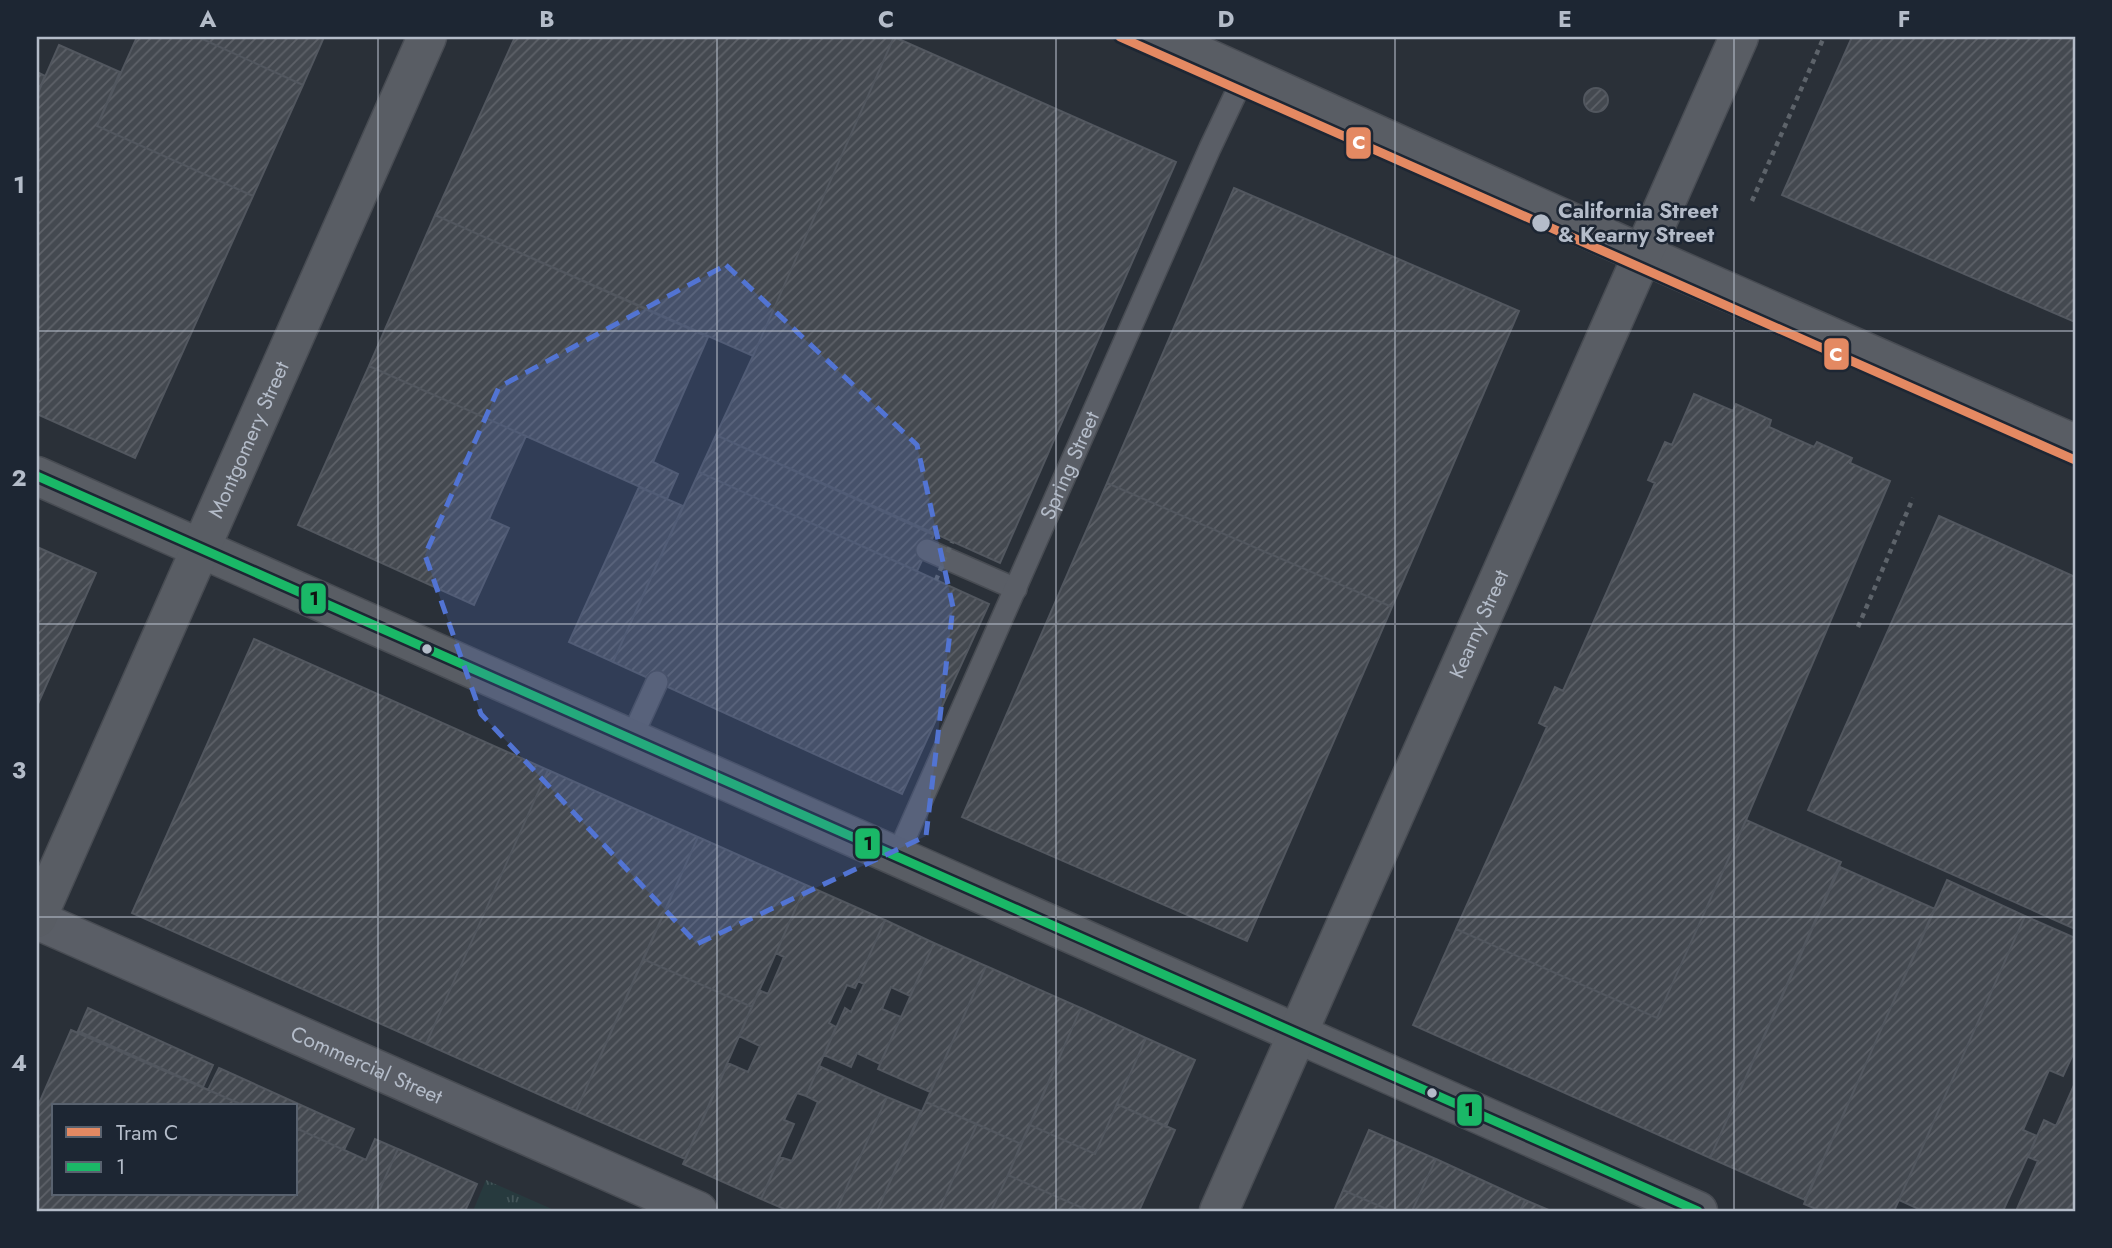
<svg xmlns="http://www.w3.org/2000/svg" width="2112" height="1248" viewBox="0 0 2112 1248" font-family="Jost,sans-serif">
<style>
.park{fill:url(#park-tufts)}
.building{fill:url(#building-hatch);stroke:#52575f;stroke-width:2}
.lines{fill:none;stroke-linecap:round;stroke-linejoin:round}
.lane-casing{stroke:#484c53;stroke-width:24}
.street-casing{stroke:#484c53;stroke-width:41}
.secondary-casing{stroke:#484c53;stroke-width:41}
.path{stroke:#5d636a;stroke-width:4.5;stroke-dasharray:5 5;stroke-linecap:butt}
.lane{stroke:#5a5e66;stroke-width:21}
.street{stroke:#5a5e66;stroke-width:38}
.secondary{stroke:#595d64;stroke-width:38}
.path-bridge{stroke:#5d636a;stroke-width:4.5;stroke-dasharray:5 5;stroke-linecap:butt}
.bus-1-casing{stroke:#1d2633;stroke-width:14}
.bus-1{stroke:#1ab867;stroke-width:9}
.tram-1-casing{stroke:#1d2633;stroke-width:14}
.tram-1{stroke:#e48962;stroke-width:9}
.marked{fill:#5274d3;fill-opacity:0.2;stroke:#5274d3;stroke-width:5;stroke-dasharray:14 9;stroke-linejoin:round}
.grid{fill:none;stroke:#b4bcc9;stroke-width:2;stroke-opacity:0.55}
.stop-dot{fill:#b4bcc9;stroke:#1d2633;stroke-width:2.5}
.labels{text-anchor:middle;dominant-baseline:central;stroke-width:5;stroke-linejoin:round;paint-order:stroke}
.stop-label{font-size:21px;font-weight:bold;fill:#b4bcc9;stroke:#1d2633;text-anchor:start}
.street-label{font-size:21px;fill:#b4bcc9;stroke:#1d2633}
.line-badge{stroke:#1d2633;stroke-width:2.5}
.badge-label{font-size:19px;text-anchor:middle;font-weight:bold;fill:#fff}
.pale-badge-label{font-size:19px;text-anchor:middle;font-weight:bold;fill:#111}
.neatline{fill:none;stroke:#b4bcc9;stroke-width:2.5}
.grid-label{font-size:23px;text-anchor:middle;font-weight:bold;fill:#b4bcc9}
</style>
<defs>
<pattern id="park-tufts" width="24" height="20" patternUnits="userSpaceOnUse" patternTransform="scale(1.75)"><rect width="24" height="20" fill="#273a3e"/><path d="M3 7l-1-3M5 7V3M7 7l1-3M15 17l-1-3M17 17v-4M19 17l1-3" fill="none" stroke="#445559"/></pattern>
<pattern id="building-hatch" width="6" height="6" patternUnits="userSpaceOnUse" patternTransform="scale(1.75)"><rect width="6" height="6" fill="#444950"/><path d="M-1 1l2-2M0 6l6-6M5 7l2-2" fill="none" stroke="#5d6168"/></pattern>
</defs>
<rect width="100%" height="100%" fill="#2a3038"/>
<path class="park" d="M486 1180 554 1210 553 1211H473Z"/>
<path class="building" d="M137 37H198L303 85 253 196 97 126Z
M198 37H324L303 85Z
M515 37H894L753 356 435 215Z
M894 37 1176 162 1000 563 716 435 753 356Z
M1852 37H2075V322L1782 195Z
M59 45 120 72 97 126 253 196 135 458 37 414V95Z
M37 72 45 76 37 95Z
M1584 100a12 12 0 1 1 24 0a12 12 0 1 1-24 0Z
M1234 188 1519 311 1392 607 1107 483Z
M435 215 708 337 653 462 678 474 667 499 369 366Z
M369 366 526 436 489 519 509 528 474 605 298 525Z
M1694 394 1733 411 1736 404 1771 420 1769 427 1814 447 1817 442 1852 458 1850 463 1890 481 1746 820 1657 1018 1456 929 1547 727 1539 723 1555 687 1563 691 1655 483 1648 480 1665 442 1672 445Z
M716 435 934 535 917 571 699 472Z
M699 472 989 604 902 794 613 662Z
M1107 483 1392 607 1247 941 962 817Z
M639 487 683 506 613 662 569 642Z
M1939 516 2075 577V929L1808 810Z
M37 547 96 573 37 706Z
M254 639 548 770 426 1044 132 913Z
M548 770 698 837 576 1111 426 1044Z
M1746 820 1841 862 1710 1158 1413 1025 1456 929 1657 1018Z
M698 837 806 885 752 1007 643 959Z
M1840 867 1935 909 1805 1200 1710 1158Z
M1947 880 2025 916 1894 1211H1821L1804 1204Z
M806 885 885 920 855 988 847 985 829 1023 836 1027 806 1096 797 1093 784 1120 794 1124 761 1199 683 1164 728 1063 748 1072 760 1046 739 1036 759 990 768 994 784 957 776 953Z
M2025 916 2075 938V1050L2063 1076 2049 1070 2023 1130 2037 1136 2003 1211H1923L1899 1200Z
M885 920 934 943 910 996 891 987 882 1009 901 1017 880 1064 857 1053 851 1067 824 1055 845 1008 851 1012 864 984 858 981Z
M934 943 986 966 930 1092 878 1069Z
M643 959 752 1007 685 1159 576 1111Z
M986 966 1081 1008 1021 1144 926 1102Z
M88 1008 213 1065 203 1087 78 1031Z
M1081 1008 1146 1038 1095 1154 1030 1125Z
M71 1030 245 1106H54V1194H296V1128L366 1160 375 1139 398 1149 370 1211H37V1108Z
M1146 1038 1195 1060 1166 1127 1117 1104Z
M819 1066 887 1097 836 1211H789L761 1199 780 1157 792 1161 818 1102 806 1096Z
M219 1068 354 1129 344 1150 296 1128V1106H245L208 1090Z
M2075 1083V1211H2016L2038 1161 2028 1157 2044 1120 2056 1126Z
M887 1097 921 1111 877 1211H836Z
M926 1102 977 1124 939 1211H877Z
M1117 1104 1175 1130 1139 1211H1089L1008 1175 1030 1125 1095 1154Z
M977 1124 1021 1144 1008 1175 991 1211H939Z
M1369 1130 1436 1159 1412 1211H1391L1343 1190Z
M398 1149 477 1184 465 1211H370Z
M1436 1159 1525 1200 1520 1211H1412Z
M1008 1175 1089 1211H991Z
M1343 1190 1391 1211H1334Z
M1525 1200 1551 1211H1520Z"/>
<g class="lines">
<g class="lane-casing">
<g id="lane">
<path d="M927 550 1016 589"/>
<path d="M631 739 657 682"/>
<path id="s1" d="M897 856 1210 148 1245 74"/>
</g>
</g>
<g class="street-casing">
<g id="street">
<path id="s2" d="M37 920 698 1211"/>
</g>
</g>
<g class="secondary-casing">
<g id="secondary">
<path d="M1160 37 1642 254 2075 444"/>
<path d="M37 476 1698 1211"/>
<path id="s3" d="M37 918 427 37"/>
<path id="s4" d="M1219 1211 1739 37"/>
</g>
</g>
<path class="path" d="M1752 201 1824 37
M1858 627 1913 498"/>
<use href="#lane" class="lane"/>
<use href="#street" class="street"/>
<use href="#secondary" class="secondary"/>
<path class="path-bridge" d="M936 580 952 542"/>
<g class="bus-1-casing">
<path id="bus-1" d="M37 476 1698 1211"/>
</g>
<use href="#bus-1" class="bus-1"/>
<g class="tram-1-casing">
<path id="tram-1" d="M1120 37 2075 460"/>
</g>
<use href="#tram-1" class="tram-1"/>
</g>
<path class="marked" d="M726 265 917 445 953 607 926 836 697 944 481 714 425 555 499 387Z"/>
<path class="grid" d="M378 37V1211M717 37V1211M1056 37V1211M1395 37V1211M1734 37V1211M37 331H2075M37 624H2075M37 917H2075"/>
<g class="stop-dot">
<circle cx="1541" cy="223" r="10"/>
<circle cx="427" cy="649" r="6"/>
<circle cx="1432" cy="1093" r="6"/>
</g>
<g class="labels">
<g class="stop-label">
<text x="1558" y="211">California Street<tspan x="1558" dy="24">&amp; Kearny Street</tspan></text>
</g>
<g class="street-label">
<text stroke="none"><textPath href="#s3" startOffset="523">Montgomery Street</textPath></text>
<text stroke="none"><textPath href="#s1" startOffset="427">Spring Street</textPath></text>
<text stroke="none"><textPath href="#s4" startOffset="642">Kearny Street</textPath></text>
<text stroke="none"><textPath href="#s2" startOffset="360">Commercial Street</textPath></text>
</g>
</g>
<g class="line-badge">
<rect x="1345" y="126" width="27" height="34" rx="7" fill="#e48962"/>
<rect x="1823" y="337" width="27" height="34" rx="7" fill="#e48962"/>
<rect x="300" y="582" width="27" height="33" rx="7" fill="#1ab867"/>
<rect x="854" y="827" width="27" height="33" rx="7" fill="#1ab867"/>
<rect x="1456" y="1093" width="27" height="34" rx="7" fill="#1ab867"/>
</g>
<g class="badge-label">
<text x="1359" y="149">C</text>
<text x="1836" y="361">C</text>
</g>
<g class="pale-badge-label">
<text x="314" y="605">1</text>
<text x="868" y="850">1</text>
<text x="1469" y="1116">1</text>
</g>
<rect width="2112" height="1248" fill="none" stroke="#1d2633" stroke-width="77"/>
<rect x="52" y="1104" width="245" height="91" fill="#1d2633" stroke="#59626f" stroke-width="2"/>
<rect x="66" y="1127" width="35" height="10" fill="#e48962" stroke="#59626f" stroke-width="2"/>
<text x="116" y="1140" font-size="21" fill="#b4bcc9">Tram C</text>
<rect x="66" y="1162" width="35" height="10" fill="#1ab867" stroke="#59626f" stroke-width="2"/>
<text x="116" y="1174" font-size="21" fill="#b4bcc9">1</text>
<rect x="38" y="38" width="2036" height="1172" class="neatline"/>
<g class="grid-label">
<text x="208" y="27">A</text>
<text x="547" y="27">B</text>
<text x="886" y="27">C</text>
<text x="1226" y="27">D</text>
<text x="1565" y="27">E</text>
<text x="1904" y="27">F</text>
<text x="19" y="193">1</text>
<text x="19" y="486">2</text>
<text x="19" y="778">3</text>
<text x="19" y="1071">4</text>
</g>
</svg>
